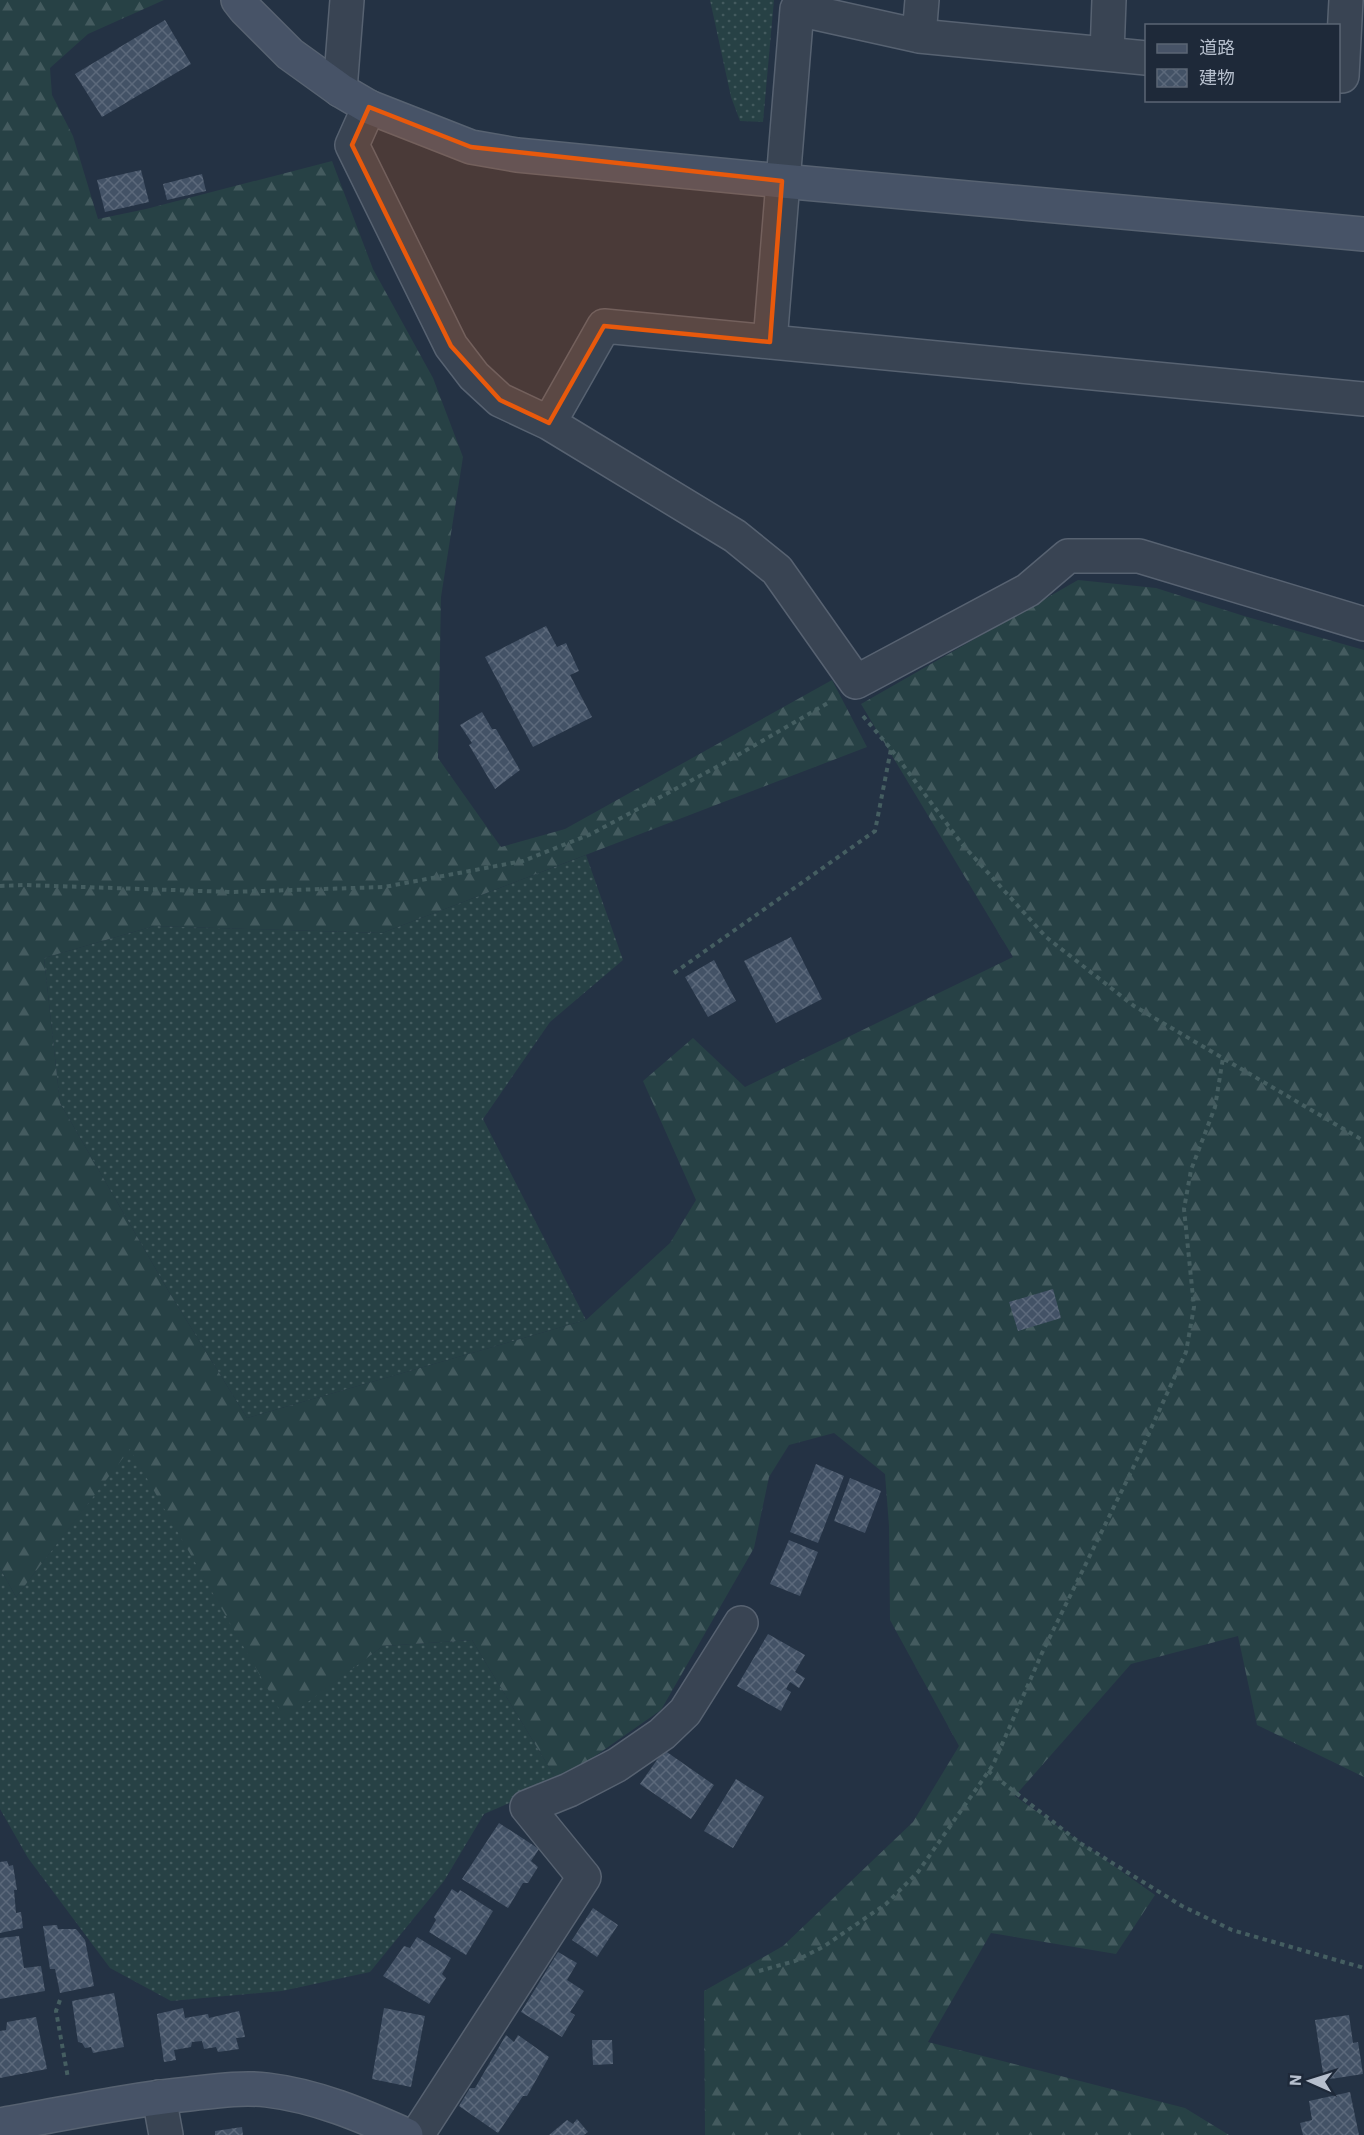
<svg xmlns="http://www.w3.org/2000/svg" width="1364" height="2135" viewBox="0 0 1364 2135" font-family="'IBM Plex Sans','Noto Sans JP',sans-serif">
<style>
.grass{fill:url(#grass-dots)}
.forest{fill:url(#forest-firs)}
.building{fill:url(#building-cross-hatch)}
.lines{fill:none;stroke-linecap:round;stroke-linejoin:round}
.street-casing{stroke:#576271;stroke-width:36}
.secondary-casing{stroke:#576271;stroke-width:36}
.path{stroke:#455e61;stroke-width:4;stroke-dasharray:4.5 4.5;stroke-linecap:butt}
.street{stroke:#394453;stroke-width:33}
.secondary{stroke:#475367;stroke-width:33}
.marked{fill:#e8590c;fill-opacity:0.2;stroke:#e8590c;stroke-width:4.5;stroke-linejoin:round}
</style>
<defs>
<pattern id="grass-dots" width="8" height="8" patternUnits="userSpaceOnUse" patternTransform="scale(1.5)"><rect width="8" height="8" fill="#274145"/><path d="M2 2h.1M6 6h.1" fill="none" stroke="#445b5f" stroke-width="1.8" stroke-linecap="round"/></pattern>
<pattern id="forest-firs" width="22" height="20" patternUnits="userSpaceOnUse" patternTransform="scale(1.5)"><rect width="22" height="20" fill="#274145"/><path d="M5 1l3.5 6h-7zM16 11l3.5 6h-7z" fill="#445b5f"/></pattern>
<pattern id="building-cross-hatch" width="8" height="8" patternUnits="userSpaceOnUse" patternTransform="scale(1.5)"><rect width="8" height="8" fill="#435266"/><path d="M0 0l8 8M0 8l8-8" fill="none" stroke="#5c697b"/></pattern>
</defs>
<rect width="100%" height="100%" fill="#243244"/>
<path class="grass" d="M710 0H774L763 122 740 121 731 97Z
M586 855 623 960 550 1022 483 1119 586 1320 247 1418 169 1292 60 1103 44 958 154 926 382 933Z
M130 1448 285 1718 383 1646 472 1640 558 1782 484 1814 444 1881 370 1972 282 1991 171 2001 110 1968 28 1858 0 1809V1568L16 1597Z"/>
<path class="forest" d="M0 0H164L88 34 50 68 52 95 73 136 98 219 146 209 332 161 373 269 433 378 463 457 441 597 438 758 501 847 565 829 832 680 867 747 382 933 154 926 44 958 60 1103 169 1292 247 1418 586 1320 670 1243 696 1200 643 1081 693 1038 745 1087 1013 957 861 704 1078 580 1156 588 1244 616 1364 650V1777L1257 1725 1238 1636 1131 1664 1015 1796 1155 1895 1116 1954 991 1933 928 2042 1185 2108 1229 2135H705L704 1991 783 1946 913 1822 959 1746 890 1620 889 1526 885 1474 834 1433 789 1445 769 1477 754 1548 661 1710 558 1782 472 1640 383 1646 285 1719 130 1449 16 1597 0 1568Z"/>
<path class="building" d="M165 20 191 64 102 117 75 74Z
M141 170 149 202 105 212 97 180Z
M202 174 206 191 167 200 163 184Z
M546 626 557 647 566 643 579 671 570 675 592 717 533 747 485 657Z
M482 712 492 729H496L520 770 495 789 469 745 472 743 460 725Z
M791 937 822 999 776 1023 744 961Z
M714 960 736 1001 708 1017 685 977Z
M1053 1289 1061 1318 1018 1331 1009 1302Z
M816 1464 844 1476 818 1543 790 1532Z
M850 1478 881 1491 865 1533 834 1521Z
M789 1540 818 1552 800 1596 770 1584Z
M768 1634 805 1655 795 1672 805 1678 799 1688 790 1682 786 1689 791 1692 781 1711 737 1686Z
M664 1750 714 1785 691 1819 640 1784Z
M736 1779 764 1797 733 1848 704 1831Z
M499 1823 539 1849 531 1861 538 1867 528 1883H523L508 1908 462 1879Z
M7 1861 9 1866 13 1865 17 1890H14L16 1913 21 1912 23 1928 0 1933V1862Z
M452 1889 458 1893 460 1890 493 1911 466 1955 429 1932 436 1920 434 1917Z
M593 1908 618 1925 597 1957 572 1940Z
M57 1925 58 1929H76L85 1940 94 1986 60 1993 55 1969H50L43 1926Z
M19 1936 24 1968 41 1966 45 1991 0 1999V1938Z
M417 1937 451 1958 442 1974 446 1978 429 2004 383 1976 404 1946 410 1948Z
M558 1952 577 1963 567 1980 584 1991 570 2012 575 2015 562 2037 521 2012Z
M114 1993 124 2047 93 2053 91 2047 85 2048 82 2043 78 2042 72 2001Z
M183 2008 185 2018 208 2014 209 2018 239 2011 245 2037 236 2038 239 2049 218 2052 216 2047 204 2049 202 2041 192 2042 191 2047 174 2050 176 2060 164 2062 157 2014Z
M384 2008 425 2016 411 2087 372 2079Z
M1349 2015 1353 2043 1358 2042 1363 2074 1324 2080 1315 2020Z
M36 2017 47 2069 0 2078V2031L6 2030 7 2022Z
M506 2035 514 2042 518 2035 549 2057 527 2096H523L498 2133 459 2106 470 2088H475Z
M592 2040H612L613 2064 593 2065Z
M1350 2092 1359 2135H1303L1300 2123 1312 2120 1309 2101Z
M577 2119 588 2132 584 2135H549L567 2120 573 2124Z
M242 2127 243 2135H215V2131Z"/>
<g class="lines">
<g class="street-casing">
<path id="street" d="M919 36 922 0
M1107 54 1109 0
M1342 76 1346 0
M340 90 347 0
M369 107 352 145 451 346 474 376 500 400 549 423 735 536 777 570 856 682 1028 590 1068 556H1139L1364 624
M770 342 797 9 919 36 1146 58
M549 423 604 326 1364 399
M159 2097 166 2135
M417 2135 584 1877 527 1807 569 1790 617 1765 662 1734 685 1712 741 1623"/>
</g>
<g class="secondary-casing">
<path id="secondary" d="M238 0 245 9 290 54 340 90 369 107 471 147 517 155 782 181 1364 234
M0 2125C63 2114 126 2100 189 2094 215 2091 242 2087 267 2090 317 2096 361 2115 406 2135"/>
</g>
<path class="path" d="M863 716 891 749 962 844 1046 937 1134 1006 1364 1141
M0 886 24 885 231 892 384 887 523 861 591 834 724 763 828 703
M674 973 875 831 891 749
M988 1771 1080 1843 1182 1906 1232 1930 1364 1968
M759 1971 795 1961 823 1947 886 1904 918 1872 993 1765 1042 1653 1132 1470 1186 1352 1194 1307 1184 1209 1191 1170 1215 1107 1223 1058
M60 2000 56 2011 68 2078"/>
<use href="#street" class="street"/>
<use href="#secondary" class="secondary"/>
</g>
<path class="marked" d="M369 107 471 147 782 181 770 342 604 326 549 423 500 400 451 346 352 145Z"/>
<rect x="1145" y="24" width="195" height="78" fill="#1e2939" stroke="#5b6574" stroke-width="1.5"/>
<rect x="1157" y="44" width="30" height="9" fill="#475367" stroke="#5b6574" stroke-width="1.5"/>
<text x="1199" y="54" font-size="18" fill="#b6bfcd">道路</text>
<rect x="1157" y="69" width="30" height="18" fill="url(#building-cross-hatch)" stroke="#5b6574" stroke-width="1.5"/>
<text x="1199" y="84" font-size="18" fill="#b6bfcd">建物</text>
<g transform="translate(1310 2081) rotate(273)" stroke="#1e2939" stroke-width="4.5" paint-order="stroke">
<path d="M0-4.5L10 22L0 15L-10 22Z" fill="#b6bfcd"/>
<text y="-9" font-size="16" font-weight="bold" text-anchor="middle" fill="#b6bfcd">N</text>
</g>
</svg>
